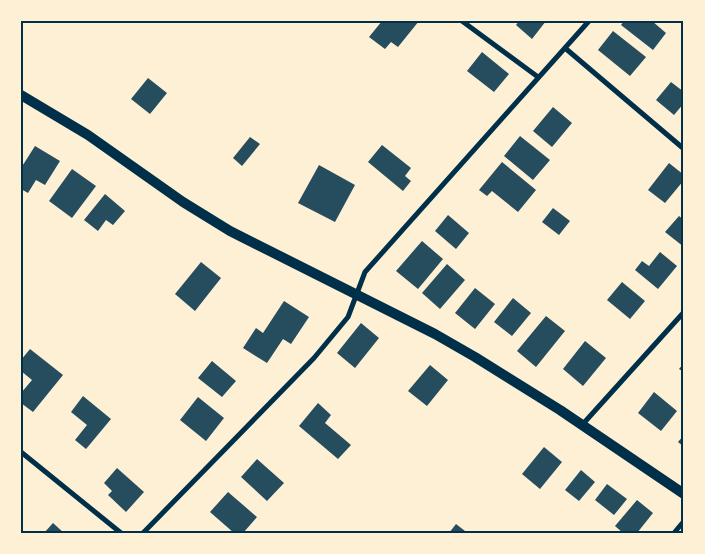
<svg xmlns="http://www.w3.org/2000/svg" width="705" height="554" viewBox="0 0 705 554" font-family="Overpass,sans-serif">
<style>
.building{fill:#264d5e}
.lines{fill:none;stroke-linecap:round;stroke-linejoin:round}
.minor{stroke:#003049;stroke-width:5}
.secondary{stroke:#003049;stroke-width:10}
.neatline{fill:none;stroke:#003049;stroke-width:2}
</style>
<rect width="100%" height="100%" fill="#fdf0d5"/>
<path class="building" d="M382 21H419L398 47 391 42 385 49 369 37Z
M519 21H546L532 39 516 25Z
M624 21H652L666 33 653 50 621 25Z
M613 31 646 57 630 76 598 50Z
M482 52 509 74 494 92 467 71Z
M148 78 167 93 150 114 131 99Z
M671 82 684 92V103L674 115 656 100Z
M553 107 572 123 552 147 533 131Z
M520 136 550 160 533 180 504 156Z
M250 137 260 144 242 166 233 158Z
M382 145 411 168 405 176 411 181 403 191 368 162Z
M35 146 60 161 45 185 36 180 28 193 21 189V168Z
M502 162 536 190 518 212 492 191 487 196 479 190Z
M669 163 684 175V180L665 203 648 190Z
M319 165 355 185 335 222 298 203Z
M72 169 96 186 72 218 49 201Z
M105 194 125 211 113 225 106 220 98 231 84 220Z
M553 208 570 221 559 235 542 222Z
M448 215 469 233 456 249 435 231Z
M679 216 684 220V247L665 232Z
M422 241 443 259 418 289 396 271Z
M660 252 677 266 658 289 635 270 642 261 649 266Z
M201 262 221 278 195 311 175 294Z
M447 264 465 280 440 309 422 293Z
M622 282 645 301 630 319 607 300Z
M475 288 495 304 475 329 455 313Z
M513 298 531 313 512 336 494 322Z
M284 301 309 317 291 344 283 339 267 363 243 348 256 328 263 333Z
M546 316 565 331 536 367 517 351Z
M361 323 379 338 355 368 337 353Z
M585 341 606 358 583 386 563 369Z
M30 349 63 375 33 412 21 403V393L32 380 21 371V360Z
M212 361 236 381 222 397 198 378Z
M684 363V372L679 369Z
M430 365 448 380 427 406 408 391Z
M654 392 677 411 661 431 638 413Z
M83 396 111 419 86 449 75 440 87 425 71 412Z
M198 397 224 418 206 441 180 420Z
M318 403 331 415 325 423 351 445 338 459 299 426Z
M684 435V447L678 442Z
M544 447 562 462 540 489 522 474Z
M257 459 284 483 267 501 241 477Z
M117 468 144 492 126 512 108 495 112 491 104 483Z
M581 470 595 482 579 501 565 490Z
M607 484 627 499 614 515 595 500Z
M228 492 257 517 243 533H234L210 512Z
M637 500 653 513 637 533H623L615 526Z
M53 523 64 533H44Z
M456 524 465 531 464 533H449Z"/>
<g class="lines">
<path class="minor" d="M462 21 538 77
M565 48 684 149
M582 425 684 312
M21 452 121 533
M143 533 314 358 348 317 365 272 589 21
M674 533 684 521"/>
<path class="secondary" d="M21 95 88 135 183 202 230 231 435 334 475 357 560 410 684 494"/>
</g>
<rect width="705" height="554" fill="none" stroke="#fdf0d5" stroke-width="45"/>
<rect x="22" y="22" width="660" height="510" class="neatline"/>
</svg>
